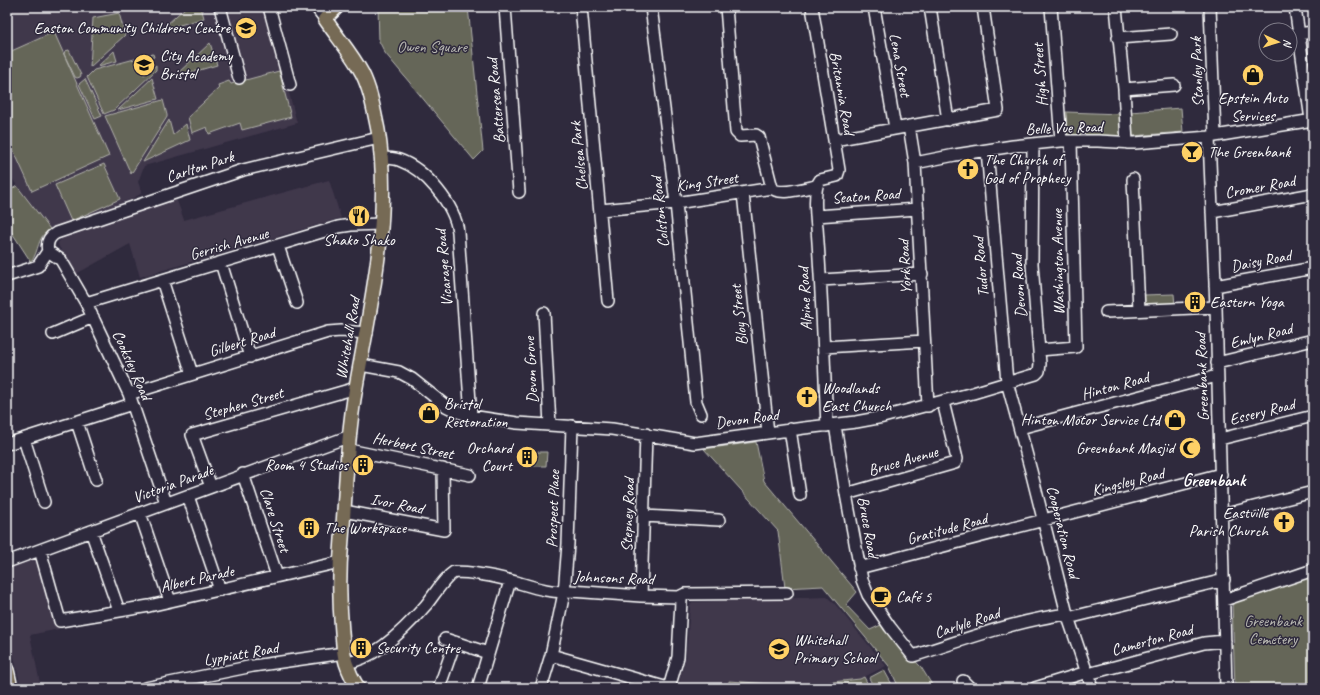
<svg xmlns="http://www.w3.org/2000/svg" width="1320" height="695" viewBox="0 0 1320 695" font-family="Caveat,sans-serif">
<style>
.built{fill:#40374c}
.green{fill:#656658;stroke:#b2b2ac}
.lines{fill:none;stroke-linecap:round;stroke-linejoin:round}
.minor-casing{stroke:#fff;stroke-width:14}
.major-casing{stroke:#fff;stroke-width:16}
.minor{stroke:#2f2a3d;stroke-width:11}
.major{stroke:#766a55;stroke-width:13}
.labels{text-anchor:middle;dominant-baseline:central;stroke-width:3;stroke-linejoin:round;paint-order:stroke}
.poi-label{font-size:16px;fill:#fff;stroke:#2f2a3d;text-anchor:start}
.park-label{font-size:16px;fill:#babab4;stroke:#2f2a3d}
.street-label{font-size:16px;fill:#fff;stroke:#2f2a3d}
.neighbourhood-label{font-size:17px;font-weight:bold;fill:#fff;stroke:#2f2a3d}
</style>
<rect width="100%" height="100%" fill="#2f2a3d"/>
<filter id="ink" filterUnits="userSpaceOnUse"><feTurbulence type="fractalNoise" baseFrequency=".025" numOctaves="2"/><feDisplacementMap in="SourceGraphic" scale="8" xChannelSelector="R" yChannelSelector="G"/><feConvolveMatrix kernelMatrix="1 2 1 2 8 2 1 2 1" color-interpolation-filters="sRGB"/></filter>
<g filter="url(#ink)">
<path class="built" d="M7 7H266L297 123 144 166 138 182 142 193 132 199 50 229 17 186 7 170Z
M329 180 341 218 140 277 130 244 76 274 59 247 58 243 61 239 176 198 184 220Z
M38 555 59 629 30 635 41 688H21L7 627V556Z
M827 597 835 604 886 666 860 679 797 686 730 681 729 688H677L686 657 690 605 692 602Z"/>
<path class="green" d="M186 7H201L204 18 166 29 165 26Z
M378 7H468L483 151 474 160 385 53 379 41Z
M119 13 125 35 90 67 93 18Z
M54 32 109 156 32 191 7 136V53Z
M210 43 217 65 179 76 178 73Z
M69 50 81 75 80 77 77 78 75 77 64 54 65 51Z
M114 51 117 61 98 66Z
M153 54 154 57 134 64 144 75 156 65V70L114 110 104 114 87 77 94 70Z
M279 71 291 117 242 130 240 123 209 134 207 127 192 133 188 117 219 88 218 85 229 81 231 84Z
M152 78 158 99 118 110Z
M85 79 102 116 95 119 79 84Z
M163 100 167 115V117L131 174 105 116Z
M1181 108 1183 132 1132 136 1130 112Z
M1066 112 1120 114 1121 137 1067 135Z
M169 120 173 135 186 124 190 140 143 162Z
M104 164 120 199 71 221 55 185Z
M17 186 50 229C36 238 40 250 31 262L7 225V192Z
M1174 294 1175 306 1145 305 1144 295Z
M756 442 764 481 857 592 846 605 870 630 881 625 921 667 934 688H899L889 666 823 586 785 588 778 531 704 449Z
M534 452H547L546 466H534Z
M1313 574V688H1235L1232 602Z
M884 670 894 688H874L869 678Z
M864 677 870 688H729V681L797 686 860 679Z"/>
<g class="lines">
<g class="minor-casing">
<path id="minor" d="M220 7 239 78
M269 7 290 85
M316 7 325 19
M505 7 519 192
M581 7 608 301
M651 7 676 203 696 402 701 414
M726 7 736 132 740 136 756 135 759 137 772 188
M812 7 839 170 837 176 820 180C813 188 816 217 817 228 822 294 824 360 827 426
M874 7 895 128
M930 7 948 120
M1051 7 1061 141
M1116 7 1124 89 1127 143
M1210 7 1215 136
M1295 7 1311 120
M1298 34 1313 32
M1118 38 1171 34
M1124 89 1174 85
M909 126 915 163 928 406
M1209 137 1216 307 1226 688
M834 140 998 110 983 7
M987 150 1007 382 1031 471 1067 614 1092 688
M381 158C387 158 393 158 399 160 425 169 455 205 458 232L471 416
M915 163 955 155 1013 146 1061 141H1098L1135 143 1209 137 1313 120
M1133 179 1139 310
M743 193 768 433
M600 210 676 203 772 188C779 196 806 188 816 186
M1212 212 1313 194
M816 216 918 209
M278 246 297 303
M48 251C46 243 49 237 56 233L243 170 379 138
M48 251 61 260 86 303 129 394 166 503
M221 263 250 357
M7 276 38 266 48 251
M162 280 192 374
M821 280 922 274
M1215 286 1313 268
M86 303 338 227 351 225 382 224
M1106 312 1216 307
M544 313 550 425
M53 334 93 317
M824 347 924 341
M1039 350 1076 347 1071 141
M1217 363 1313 340
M361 365 399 372 412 379 446 406 458 412 471 416 517 423 612 429 695 443 804 428 856 422 883 417 973 393 1036 374 1039 371 1040 364 1032 264 1033 144
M129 394 328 332 341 331 367 333
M77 422 96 480
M835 425 846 494 862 580 868 595 890 627 913 656C964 640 1014 621 1067 614
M1020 428 1217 376
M790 429 800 495
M24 439 44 502
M1220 439 1313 416
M7 444 132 404
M349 450 470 475
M243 474 277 576
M211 487 192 435 356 388
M846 494 955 463 957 459 943 402
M188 496 220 590
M344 511 444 530 443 469
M140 513 170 601
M1222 515 1313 492
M644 516 719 520
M91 531 119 611
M40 550 60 621 149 606 340 562
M7 562 350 436
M859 568 1221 474
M641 596 646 434
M1224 600 1313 570
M1068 618 1224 580
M445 639 488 653
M551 655 668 688
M346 663C376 659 407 627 426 605 435 594 443 579 454 572 473 572 497 577 516 582 533 587 553 594 571 591L641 596 679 597 685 594 787 593
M1088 674 1204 643 1225 641
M963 681 970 688
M145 688 253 666 344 653
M439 688 455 642
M478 688 510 581
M541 688 551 655 564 593 568 544 572 426
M669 688 678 657 681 601 679 597
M1035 688 1087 672"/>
</g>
<g class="major-casing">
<path id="major" d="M337 7 325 19C337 37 352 54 362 73 371 91 374 111 378 130 392 216 371 302 356 387 347 437 346 489 342 539 339 570 339 601 342 632 343 643 343 653 346 663 349 672 353 680 358 688
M7 670 11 688"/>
</g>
<use href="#minor" class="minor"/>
<use href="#major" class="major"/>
</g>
</g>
<defs>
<g id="school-disc" transform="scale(1.15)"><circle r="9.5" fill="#ffd166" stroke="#2f2a3d"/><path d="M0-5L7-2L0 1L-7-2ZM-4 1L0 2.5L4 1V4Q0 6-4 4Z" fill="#111"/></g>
<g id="shop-disc" transform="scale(1.15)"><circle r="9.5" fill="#ffd166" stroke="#2f2a3d"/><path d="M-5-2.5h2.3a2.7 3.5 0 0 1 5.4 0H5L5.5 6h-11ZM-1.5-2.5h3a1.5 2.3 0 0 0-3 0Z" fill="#111"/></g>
<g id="bar-disc" transform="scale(1.15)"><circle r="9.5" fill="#ffd166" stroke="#2f2a3d"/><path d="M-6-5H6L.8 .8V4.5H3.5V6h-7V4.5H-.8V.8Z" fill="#111"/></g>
<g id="church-disc" transform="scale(1.15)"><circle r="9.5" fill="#ffd166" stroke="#2f2a3d"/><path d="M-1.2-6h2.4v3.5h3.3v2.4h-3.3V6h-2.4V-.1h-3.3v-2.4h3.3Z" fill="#111"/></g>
<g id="restaurant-disc" transform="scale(1.15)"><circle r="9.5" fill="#ffd166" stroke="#2f2a3d"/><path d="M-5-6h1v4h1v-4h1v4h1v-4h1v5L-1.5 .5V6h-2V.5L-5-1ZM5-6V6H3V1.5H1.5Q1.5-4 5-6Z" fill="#111"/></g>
<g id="building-disc" transform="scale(1.15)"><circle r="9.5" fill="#ffd166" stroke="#2f2a3d"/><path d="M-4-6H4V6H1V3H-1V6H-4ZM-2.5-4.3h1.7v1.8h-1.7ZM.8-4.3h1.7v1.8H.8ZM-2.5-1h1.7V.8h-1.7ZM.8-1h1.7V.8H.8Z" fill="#111"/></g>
<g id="mosque-disc" transform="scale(1.15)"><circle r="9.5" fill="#ffd166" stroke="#2f2a3d"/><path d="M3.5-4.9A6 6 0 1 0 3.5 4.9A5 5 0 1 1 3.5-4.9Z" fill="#111"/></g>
<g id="cafe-disc" transform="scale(1.15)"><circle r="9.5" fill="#ffd166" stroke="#2f2a3d"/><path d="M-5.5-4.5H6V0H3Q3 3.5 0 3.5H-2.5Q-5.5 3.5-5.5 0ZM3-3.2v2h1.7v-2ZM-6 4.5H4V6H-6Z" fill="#111"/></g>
</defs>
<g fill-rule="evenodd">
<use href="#school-disc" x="246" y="28"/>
<use href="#school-disc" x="144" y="65"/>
<use href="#shop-disc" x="1253" y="75"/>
<use href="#bar-disc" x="1192" y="152"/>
<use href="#church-disc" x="968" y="169"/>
<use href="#restaurant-disc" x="359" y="216"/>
<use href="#building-disc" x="1195" y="302"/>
<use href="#church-disc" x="807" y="397"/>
<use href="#shop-disc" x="429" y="413"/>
<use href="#shop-disc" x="1175" y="420"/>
<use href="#mosque-disc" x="1190" y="448"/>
<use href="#building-disc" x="527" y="457"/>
<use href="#building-disc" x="363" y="465"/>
<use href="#church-disc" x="1284" y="522"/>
<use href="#building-disc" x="309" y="528"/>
<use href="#cafe-disc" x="881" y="597"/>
<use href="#building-disc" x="361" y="648"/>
<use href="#school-disc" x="779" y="649"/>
</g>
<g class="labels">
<g class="poi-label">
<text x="230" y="28" text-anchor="end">Easton Community Childrens Centre</text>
<text x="160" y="56">City Academy<tspan x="160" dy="18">Bristol</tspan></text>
<text x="1253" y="98" text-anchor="middle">Epstein Auto<tspan x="1253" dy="18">Services</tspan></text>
<text x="1208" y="152">The Greenbank</text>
<text x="984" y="160">The Church of<tspan x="984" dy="18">God of Prophecy</tspan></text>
<text x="359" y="240" text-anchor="middle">Shako Shako</text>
<text x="1210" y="302">Eastern Yoga</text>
<text x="822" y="388">Woodlands<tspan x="822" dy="18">East Church</tspan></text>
<text x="444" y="404">Bristol<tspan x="444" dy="18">Restoration</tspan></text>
<text x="1160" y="420" text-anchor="end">Hinton Motor Service Ltd</text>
<text x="512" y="448" text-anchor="end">Orchard<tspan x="512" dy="18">Court</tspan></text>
<text x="1174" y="448" text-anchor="end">Greenbank Masjid</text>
<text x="348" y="465" text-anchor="end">Room 4 Studios</text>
<text x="1268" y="513" text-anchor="end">Eastville<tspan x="1268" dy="18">Parish Church</tspan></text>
<text x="324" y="528">The Workspace</text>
<text x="896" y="597">Café 5</text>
<text x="794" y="640">Whitehall<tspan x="794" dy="18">Primary School</tspan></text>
<text x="376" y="648">Security Centre</text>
</g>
<g class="park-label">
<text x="432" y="47">Owen Square</text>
<text x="1273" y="621">Greenbank<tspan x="1273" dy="18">Cemetery</tspan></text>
</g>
<g class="street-label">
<text transform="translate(900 65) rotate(80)">Lena Street</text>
<text transform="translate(1197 72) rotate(-92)">Stanley Park</text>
<text transform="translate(1040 75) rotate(-94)">High Street</text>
<text transform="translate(842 93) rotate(80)">Britannia Road</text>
<text transform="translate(496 101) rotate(-95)">Battersea Road</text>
<text transform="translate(1064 128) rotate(-2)">Belle Vue Road</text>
<text transform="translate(579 156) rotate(-96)">Chelsea Park</text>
<text transform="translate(200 167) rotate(-18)">Carlton Park</text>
<text transform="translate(707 182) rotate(-8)">King Street</text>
<text transform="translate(1260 187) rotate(-10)">Cromer Road</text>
<text transform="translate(866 196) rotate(-4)">Seaton Road</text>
<text transform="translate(660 212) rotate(-96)">Colston Road</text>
<text transform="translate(229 244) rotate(-16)">Gerrish Avenue</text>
<text transform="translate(1261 261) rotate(-11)">Daisy Road</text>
<text transform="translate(1058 262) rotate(-91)">Washington Avenue</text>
<text transform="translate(905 267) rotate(-93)">York Road</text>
<text transform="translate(981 267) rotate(-95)">Tudor Road</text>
<text transform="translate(444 268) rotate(-95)">Vicarage Road</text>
<text transform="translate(1019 286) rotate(-94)">Devon Road</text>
<text transform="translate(805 299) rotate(-93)">Alpine Road</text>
<text transform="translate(739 315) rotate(-96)">Bloy Street</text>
<text transform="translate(1261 336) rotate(-14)">Emlyn Road</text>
<text transform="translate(348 338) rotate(-80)">Whitehall Road</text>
<text transform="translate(242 342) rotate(-17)">Gilbert Road</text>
<text transform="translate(132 365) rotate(66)">Cooksley Road</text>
<text transform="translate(531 370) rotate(-93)">Devon Grove</text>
<text transform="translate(1202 377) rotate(-92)">Greenbank Road</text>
<text transform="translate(1115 386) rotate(-15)">Hinton Road</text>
<text transform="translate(243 404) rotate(-16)">Stephen Street</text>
<text transform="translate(1262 412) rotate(-14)">Essery Road</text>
<text transform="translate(747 419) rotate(-8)">Devon Road</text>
<text transform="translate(413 446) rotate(12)">Herbert Street</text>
<text transform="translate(903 461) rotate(-16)">Bruce Avenue</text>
<text transform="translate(1128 482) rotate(-14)">Kingsley Road</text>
<text transform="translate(173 484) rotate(-20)">Victoria Parade</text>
<text transform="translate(397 504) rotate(11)">Ivor Road</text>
<text transform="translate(553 509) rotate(-88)">Prospect Place</text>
<text transform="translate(628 515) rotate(-88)">Stepney Road</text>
<text transform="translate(275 520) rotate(72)">Clare Street</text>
<text transform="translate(868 527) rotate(80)">Bruce Road</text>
<text transform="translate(947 529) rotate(-15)">Gratitude Road</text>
<text transform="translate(1063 532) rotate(76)">Cooperation Road</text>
<text transform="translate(614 578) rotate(2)">Johnsons Road</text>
<text transform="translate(197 579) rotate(-13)">Albert Parade</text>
<text transform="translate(967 623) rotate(-18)">Carlyle Road</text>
<text transform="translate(1152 640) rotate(-15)">Camerton Road</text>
<text transform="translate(241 654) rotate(-10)">Lyppiatt Road</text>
</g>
<g class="neighbourhood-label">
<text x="1214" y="480">Greenbank</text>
</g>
</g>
<rect width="1320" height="695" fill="none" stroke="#2f2a3d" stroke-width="24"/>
<rect x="12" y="12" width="1296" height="671" fill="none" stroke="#fff" stroke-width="1.5" filter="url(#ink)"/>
<g transform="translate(1278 42) rotate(94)"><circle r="19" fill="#2f2a3d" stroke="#827f8b"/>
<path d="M0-3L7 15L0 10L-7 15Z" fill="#ffd166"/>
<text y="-6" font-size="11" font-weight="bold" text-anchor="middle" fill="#ffffff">N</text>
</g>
</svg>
